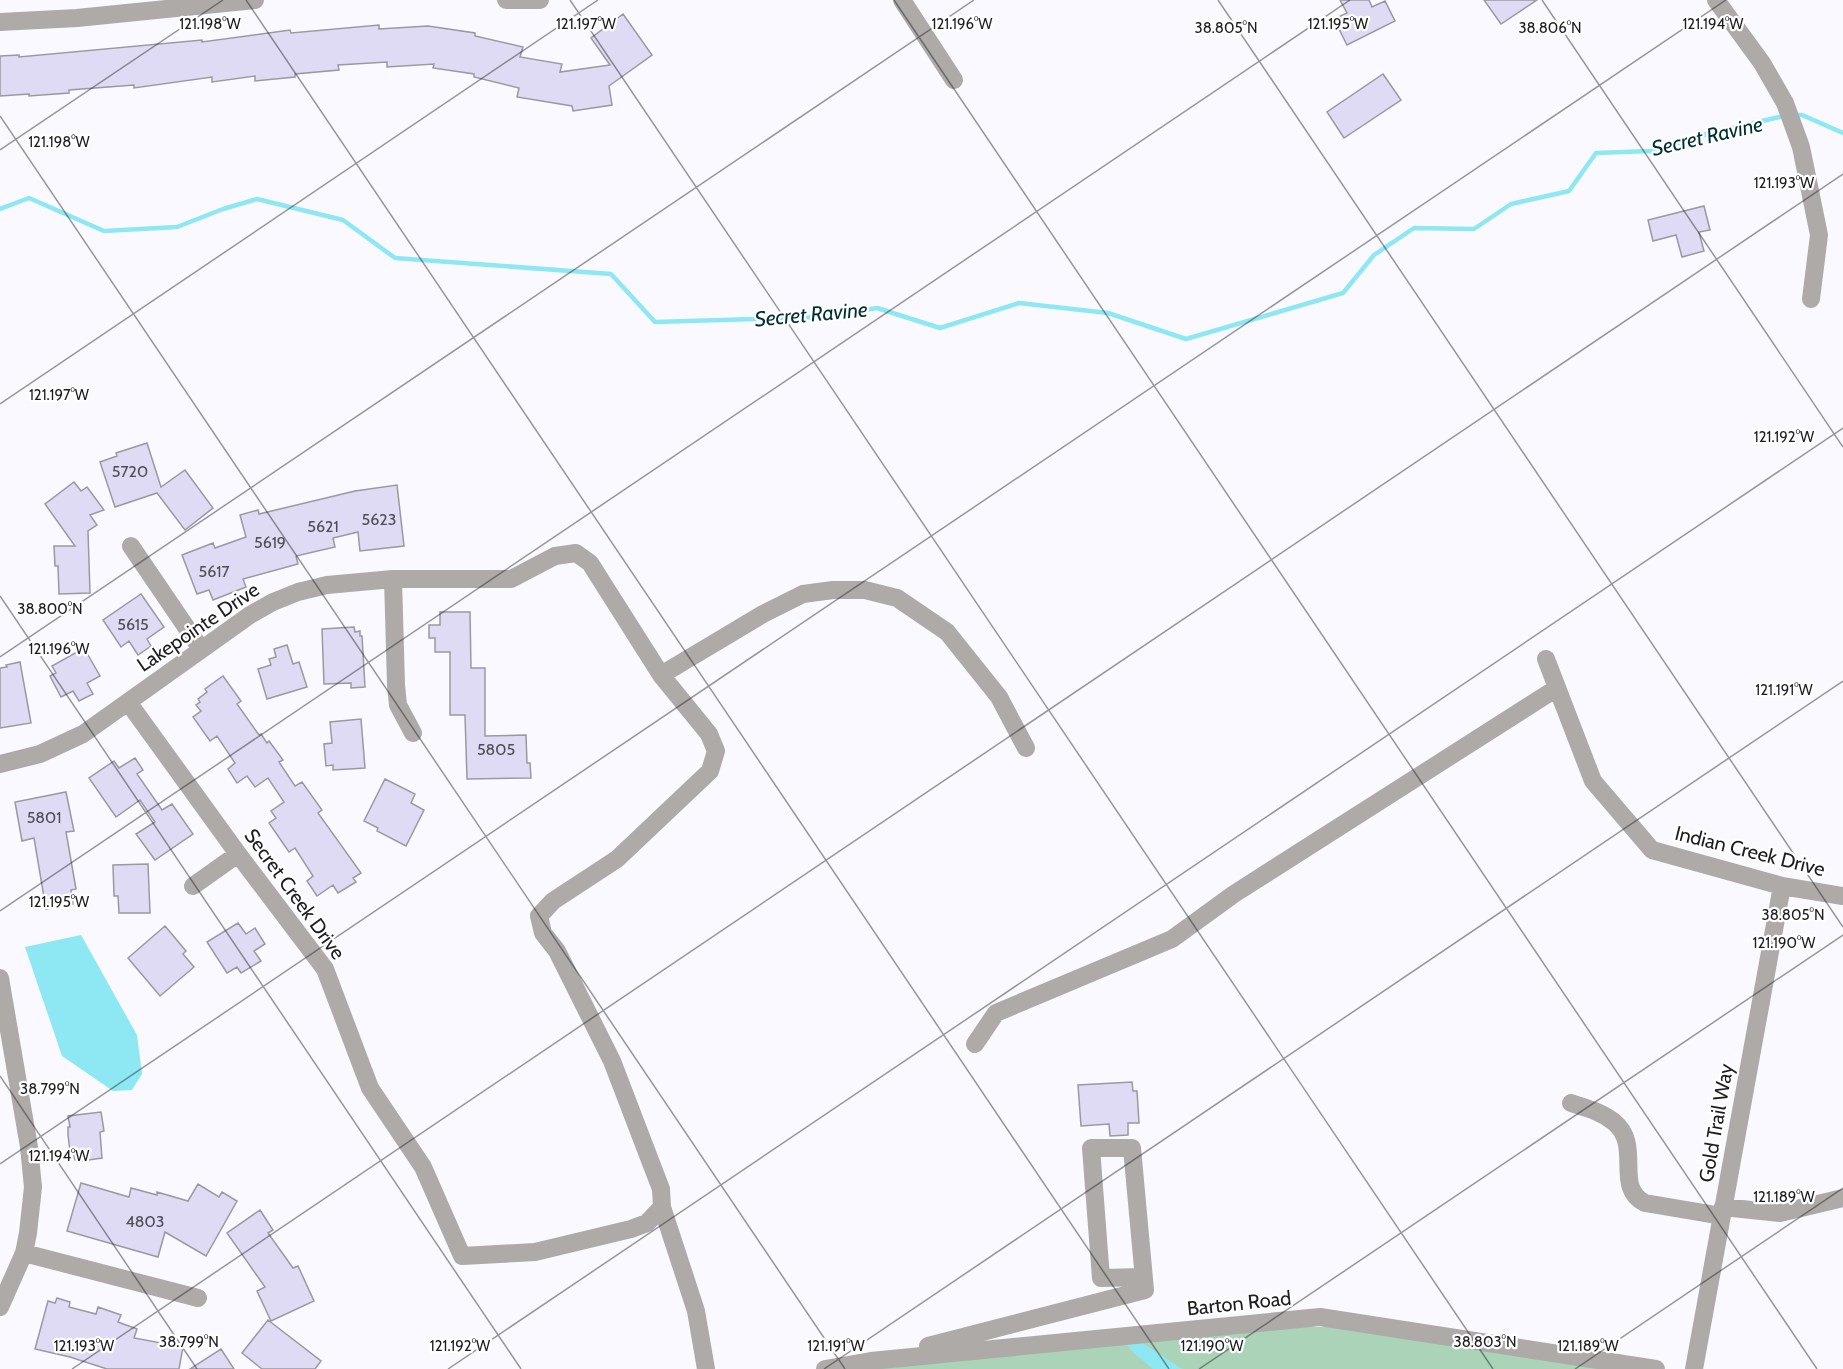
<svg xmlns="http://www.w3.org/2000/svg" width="1843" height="1369" viewBox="0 0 1843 1369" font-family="Cabin,sans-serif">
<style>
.green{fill:#aad3b8}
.water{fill:#8de8f3}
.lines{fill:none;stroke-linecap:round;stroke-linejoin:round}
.stream{stroke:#8de8f3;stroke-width:4.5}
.building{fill:#e0dbf5;stroke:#9a99a0;stroke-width:1.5}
.minor{stroke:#adaaa8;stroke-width:18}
.ticks{fill:none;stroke:#1d1c1f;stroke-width:1.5;stroke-opacity:0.45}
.labels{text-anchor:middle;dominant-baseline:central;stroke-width:4.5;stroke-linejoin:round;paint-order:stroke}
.number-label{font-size:16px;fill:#4e4c54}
.street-label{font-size:20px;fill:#1d1c1f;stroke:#fff}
.water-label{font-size:21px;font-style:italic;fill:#013034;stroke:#fff}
.ticks-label{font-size:15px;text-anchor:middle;fill:#1d1c1f;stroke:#fff;stroke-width:4.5;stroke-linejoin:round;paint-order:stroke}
</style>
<rect width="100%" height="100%" fill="#faf9ff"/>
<path class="green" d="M1291 1327H1331L1604 1369H858Z"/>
<path class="water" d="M81 935 137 1035 142 1074 132 1090 113 1091 62 1056 25 947Z
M1140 1341 1179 1367 1183 1369H1153L1135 1354 1127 1345Z"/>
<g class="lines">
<path class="stream" d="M1793 115H1802L1843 133
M0 209 29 198 104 231 177 227 223 209 257 199 343 220 395 258 611 274 655 322 824 317 877 308 940 328 1019 303 1108 313 1186 339 1343 293 1374 255 1414 228 1474 229 1511 204 1569 191 1596 153 1651 151 1710 133 1784 116"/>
</g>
<path class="building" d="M1340 0H1369L1372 7 1385 1 1395 21 1347 45 1334 19 1347 13Z
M1484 0H1537L1501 24Z
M623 14 652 55 609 86 612 105 573 111 572 106 517 97 519 88 474 77V74L433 68 434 64 387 67V62L338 65 339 70 295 74V77L255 81V76L212 82V77L134 88V85L69 90V93L29 96V94L0 96V56L19 55V57L202 40V42L290 30 291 33 379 25V29L428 26 475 33V36L523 47 520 57 562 64 560 72 610 65 591 38Z
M1383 74 1401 100 1344 138 1327 112Z
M1704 206 1710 230 1699 232 1704 251 1682 257 1676 235 1653 241 1648 220Z
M147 443 161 487 185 470 213 508 185 530 157 493 115 507 100 462 117 456 116 453Z
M74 482 81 491 87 487 104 510 90 515 97 525 88 531 90 593 59 594 58 566H55L54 546H75L45 504Z
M397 485 404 546 360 551 358 532 333 538 335 547 296 556 298 564 243 579 246 587 213 600 209 590 197 594 182 555 213 543 215 548 246 537 240 515 258 510 259 514 355 491Z
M141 594 164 627 147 639 151 646 138 655 129 641 121 647 103 620Z
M440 612H470L471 668H485V736L526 735 527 763H530L531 778 467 779 465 715H450V652H435V638H429V625H440Z
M354 627 355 632 360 631V636H362L365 687 351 688V683L324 684 322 629Z
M287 645 293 664 299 662 307 687 267 699 258 669 271 665 269 659 276 657 274 649Z
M84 648 100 676 87 683 93 694 79 701 73 691 61 697 50 676 56 673 52 666Z
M20 662 31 723 0 728V668L7 667 6 665Z
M223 676 241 701 237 704 259 735 261 734 267 743 269 741 283 760 279 762 295 786 302 782 322 810 318 813 361 873 353 878 356 882 338 893 333 885 317 896 307 881 313 876 295 848 289 852 269 823 276 818 271 811 284 802 268 778 255 787 247 776 237 783 228 769 235 763 217 736 210 741 193 717 201 711 196 705 200 702 198 699 207 692 205 689Z
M361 719 365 768 333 770V765L326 766 324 744 332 743 330 722Z
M135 758 143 770 137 774 162 810 172 804 193 834 155 860 136 834 155 822 140 800 116 817 89 778 114 761 119 768Z
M385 779 415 794 411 803 424 810 406 846 377 831 378 828 364 821Z
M66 792 74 831 66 832 76 889 71 890 73 904 46 909 34 838 22 841 15 802Z
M148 864 150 913H119L118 896H114L113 865Z
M238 923 246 934 255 928 265 944 254 951 261 961 241 973 237 967 227 973 207 942Z
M165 926 186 951 183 954 194 967 160 996 128 958Z
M1132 1082 1133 1091H1137L1139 1123H1128V1135L1110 1136 1109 1124 1081 1126 1078 1085Z
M101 1112 104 1131 100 1132 102 1158 82 1161V1159L75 1160 73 1151H70L68 1135V1127H70L68 1116Z
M81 1183 129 1197 131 1188 157 1195V1192L188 1201 198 1184 219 1197 222 1192 237 1201 206 1256 165 1232 158 1257 67 1231Z
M260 1210 273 1230 268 1233 293 1268 298 1266 314 1301 271 1321 257 1291 265 1287 227 1233Z
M57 1298 70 1302 69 1307 96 1314 98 1307 121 1315 118 1322 137 1329 134 1338 183 1347 179 1369H107L70 1357 35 1349 48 1301 55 1303Z
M268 1320 321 1361 315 1369H262L242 1353Z
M221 1349 234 1369H190Z"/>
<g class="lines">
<path class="minor" d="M506 0H540
M902 0 954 80
M1716 0 1762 63 1785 103 1801 147 1819 235 1811 299
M0 22 77 18 255 0
M131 546 201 649
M393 579 396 685 398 705 413 733
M1546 659 1593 781 1652 850 1782 886 1843 896
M661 675 763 614 803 594 833 590H865L897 598 947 632 999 697 1026 748
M0 764 40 754 83 734 250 615 273 602 298 592 327 585 393 579H511L555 556 576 553 590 563 661 675 709 734 716 751 710 771 617 859 553 901 539 916 543 933 557 951 612 1061 661 1189 662 1207 647 1223 631 1229 535 1252 462 1256 423 1167 370 1088 325 969 238 854 128 702
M193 886 238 854
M0 978 29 1147 33 1187 28 1233 24 1253 0 1307
M975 1044 996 1013 1172 939 1234 894 1557 688
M1571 1103C1586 1108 1602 1112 1614 1122 1643 1146 1613 1187 1645 1203L1722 1216
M662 1207 696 1311 706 1369
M1723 1207 1780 1213 1843 1198
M24 1253 198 1298
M928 1346 1145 1290 1132 1148H1091L1101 1278 1143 1277
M825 1369 871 1361 1320 1317 1656 1369
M1694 1369 1782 886"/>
</g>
<path class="ticks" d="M246 0 1169 1369M570 0 1493 1369M894 0 1817 1369M1218 0 1843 927M1542 0 1843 447M0 116 845 1369M0 150 223 0M0 404 598 0M0 596 521 1369M0 657 974 0M0 911 1350 0M0 1076 197 1369M0 1164 1726 0M72 1369 1843 174M448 1369 1843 428M824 1369 1843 681M1199 1369 1843 935M1575 1369 1843 1188"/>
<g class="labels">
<g class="number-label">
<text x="130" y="471">5720</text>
<text x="379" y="519">5623</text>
<text x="323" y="526">5621</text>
<text x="270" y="542">5619</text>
<text x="214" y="571">5617</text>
<text x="133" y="624">5615</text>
<text x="496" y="749">5805</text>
<text x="44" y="817">5801</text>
<text x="145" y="1221">4803</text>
</g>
<g class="street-label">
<text transform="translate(198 627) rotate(-34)">Lakepointe Drive</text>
<text transform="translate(1750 851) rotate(14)">Indian Creek Drive</text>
<text transform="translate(295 894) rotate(54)">Secret Creek Drive</text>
<text transform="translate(1716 1123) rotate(-80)">Gold Trail Way</text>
<text transform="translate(1239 1303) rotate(-6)">Barton Road</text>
</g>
<g class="water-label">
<text transform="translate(1707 136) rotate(-13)">Secret Ravine</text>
<text transform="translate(811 314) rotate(-5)">Secret Ravine</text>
</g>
</g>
<g class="ticks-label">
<text x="586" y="29">121.197°W</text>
<text x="1338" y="29">121.195°W</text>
<text x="210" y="29">121.198°W</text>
<text x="962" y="29">121.196°W</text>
<text x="1713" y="29">121.194°W</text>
<text x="1550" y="33">38.806°N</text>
<text x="1226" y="33">38.805°N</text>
<text x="59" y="147">121.198°W</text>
<text x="1784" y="188">121.193°W</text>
<text x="59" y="400">121.197°W</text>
<text x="1784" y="442">121.192°W</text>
<text x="50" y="614">38.800°N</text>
<text x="59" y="654">121.196°W</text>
<text x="1784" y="695">121.191°W</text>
<text x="59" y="907">121.195°W</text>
<text x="1793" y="920">38.805°N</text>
<text x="1784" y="948">121.190°W</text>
<text x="50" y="1094">38.799°N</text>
<text x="59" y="1161">121.194°W</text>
<text x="1784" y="1202">121.189°W</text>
<text x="189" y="1347">38.799°N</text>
<text x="1485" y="1347">38.803°N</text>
<text x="84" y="1351">121.193°W</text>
<text x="460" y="1351">121.192°W</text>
<text x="836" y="1351">121.191°W</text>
<text x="1212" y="1351">121.190°W</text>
<text x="1588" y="1351">121.189°W</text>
</g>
</svg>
